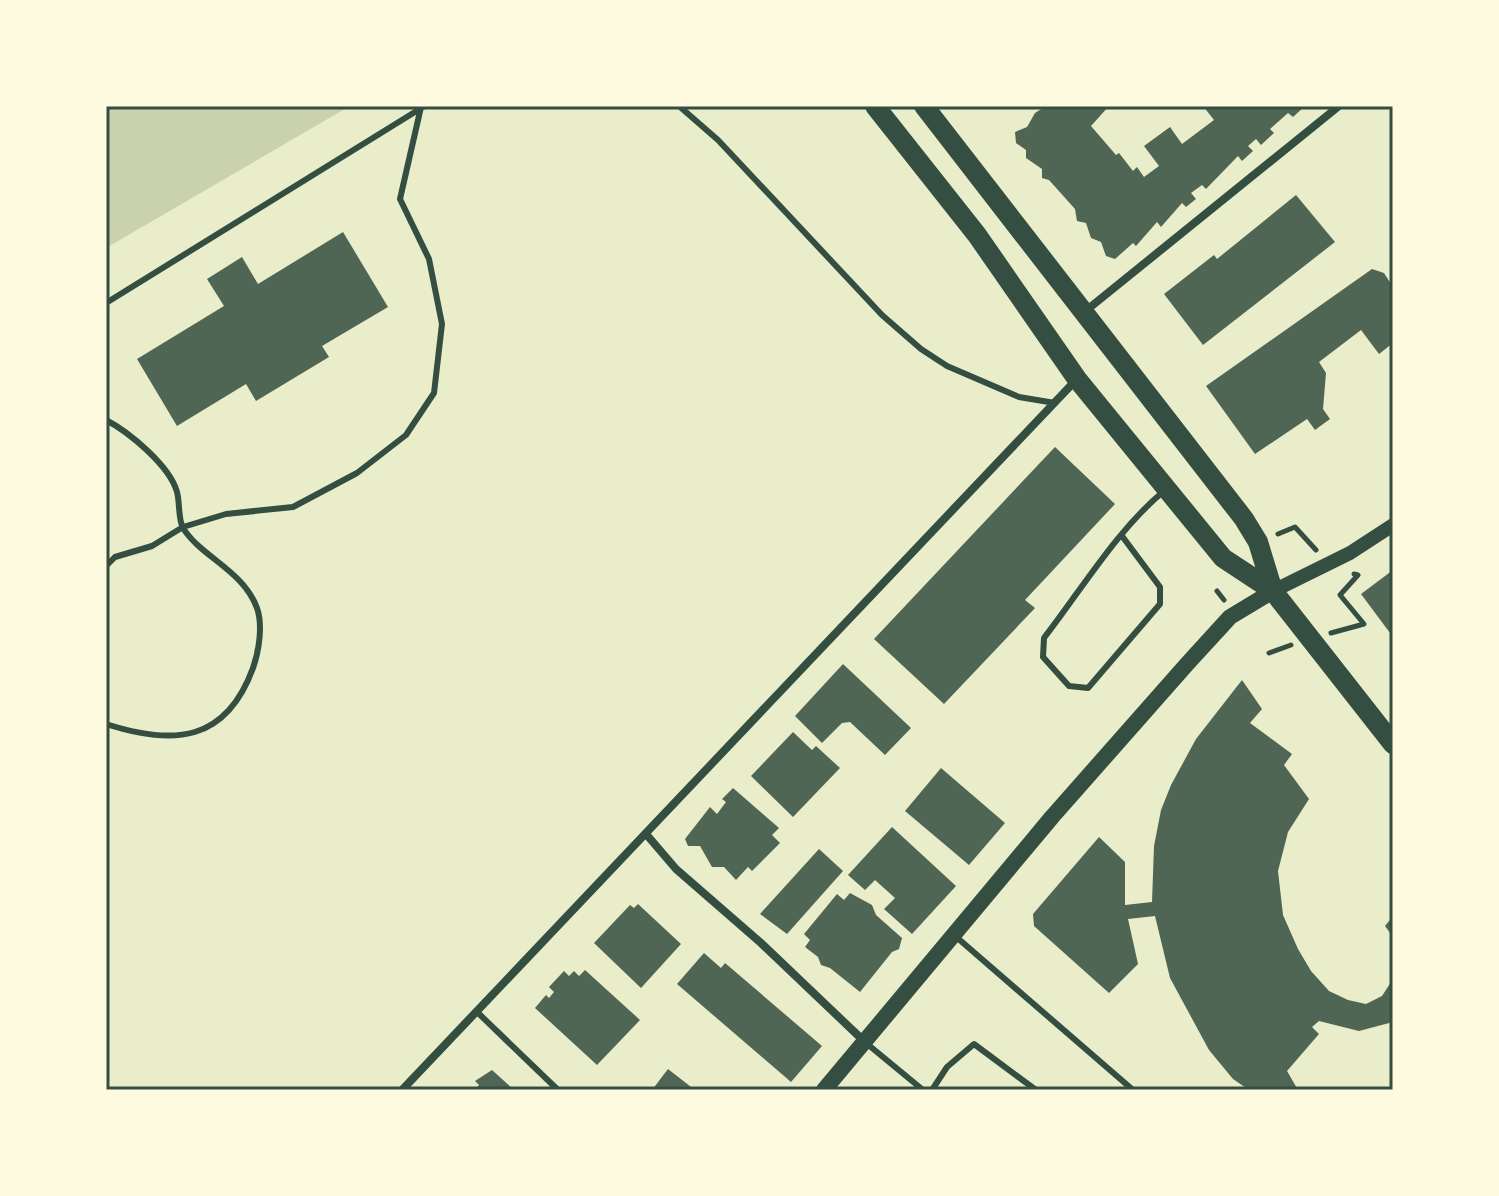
<svg xmlns="http://www.w3.org/2000/svg" width="1499" height="1196" viewBox="0 0 1499 1196" font-family="'Open Sans',sans-serif">
<style>
.green{fill:#cad2ad}
.building{fill:#4f6655}
.lines{fill:none;stroke-linecap:round;stroke-linejoin:round}
.path{stroke:#344e41;stroke-width:5}
.service{stroke:#344e41;stroke-width:6}
.minor{stroke:#344e41;stroke-width:8}
.tertiary{stroke:#344e41;stroke-width:14}
.secondary{stroke:#344e41;stroke-width:16}
.primary{stroke:#344e41;stroke-width:20}
.neatline{fill:none;stroke:#344e41;stroke-width:3}
</style>
<rect width="100%" height="100%" fill="#e9edc9"/>
<path class="green" d="M106 106H350L106 248Z"/>
<path class="building" d="M1046 106H1109L1091 126 1116 155 1119 153 1133 171 1137 167 1144 177 1159 166 1144 146 1170 127 1182 144 1214 120 1203 106H1305L1293 117 1288 113 1270 129 1274 133 1261 145 1256 139 1248 146 1253 151 1242 161 1238 156 1206 189 1202 185 1191 193 1196 199 1186 207 1182 203 1161 227 1157 222 1136 246 1133 243 1115 259 1106 256 1101 242 1091 238 1086 223 1077 221 1075 209 1049 180 1042 178V169L1026 158V150L1016 143 1015 132 1027 127 1035 113Z
M1296 195 1335 242 1203 345 1164 294 1214 255 1217 259Z
M343 232 388 307 322 346 329 357 256 401 246 384 177 426 137 359 224 306 207 279 242 257 258 284Z
M1372 269 1384 273 1393 287V343L1379 354 1361 330 1319 362 1326 373 1323 409 1330 419 1315 430 1307 419 1255 454 1206 386Z
M1055 447 1115 504 1025 600 1035 608 944 704 874 639Z
M1393 570V637L1361 594Z
M843 664 911 728 885 755 850 722 842 723 822 743 795 716Z
M1242 680 1262 709 1250 723 1292 754 1284 765 1309 799 1288 832 1278 871 1283 915 1298 949 1311 971 1329 991 1348 1000 1366 1004 1382 996 1393 979V1022L1359 1031 1319 1021 1312 1027 1319 1034 1287 1071 1298 1090H1249L1233 1079 1209 1050 1170 978 1155 916 1128 919 1138 964 1109 993 1034 926 1033 914 1099 837 1125 862V905L1152 902 1154 846 1161 810 1171 785 1196 739Z
M793 732 812 750 816 746 840 768 793 817 751 776Z
M941 768 1005 823 969 865 905 811Z
M733 788 779 828 772 835 780 843 752 871 748 867 736 880 724 867H712L700 846H688L685 839 710 807 717 814 726 802 722 799Z
M892 827 956 886 912 934 884 909 895 898 875 880 865 890 848 875Z
M819 849 843 871 787 934 760 914Z
M850 893 872 905 876 915 902 938 899 949 892 952 860 992 830 968 821 965 818 957 805 947 810 940 804 934 837 894 844 900Z
M638 904 681 944 641 988 594 943 630 905 634 908Z
M1393 916V937L1385 926Z
M704 953 721 968 725 963 822 1046 791 1082 677 984Z
M585 970 640 1020 597 1065 535 1008 546 995 549 998 554 992 549 987 564 971 569 976 574 971 579 976Z
M668 1069 695 1090H652Z
M492 1070 514 1090H475L479 1085 475 1081Z"/>
<g class="lines">
<path class="path" d="M1278 534 1295 527 1316 550
M1217 591 1224 600
M1331 633 1364 624 1340 595 1358 575 1354 574
M1269 653 1291 645"/>
<path class="service" d="M679 106 718 140 882 315 921 349 947 366 1019 397 1055 403
M106 303 423 107
M106 420C129 432 170 466 177 492 180 503 178 519 183 528 201 557 243 570 257 608 263 625 259 651 253 668 226 742 174 746 106 724
M1122 536 1160 587V604L1088 688 1069 686 1043 657 1044 638C1082 589 1117 530 1164 491
M106 566 115 557 152 546 183 527 226 514 293 507 357 473 406 435 434 393 442 324 429 259 400 199 421 107
M954 935 1133 1090
M476 1011 557 1089
M866 1043 923 1090
M932 1090 947 1067 974 1044 1036 1090"/>
<path class="minor" d="M1083 313 1339 106
M646 834 676 869 761 943 866 1043
M402 1090 1076 380"/>
<path class="tertiary" d="M1273 591 1350 553 1393 525"/>
<path class="secondary" d="M824 1090 1052 817 1187 664 1230 617 1273 591"/>
<path class="primary" d="M875 106 977 235 1077 379 1223 558 1273 591
M924 106 1244 519 1258 542 1273 591 1393 744"/>
</g>
<rect width="1499" height="1196" fill="none" stroke="#fefae0" stroke-width="216"/>
<rect x="108" y="108" width="1283" height="980" class="neatline"/>
</svg>
